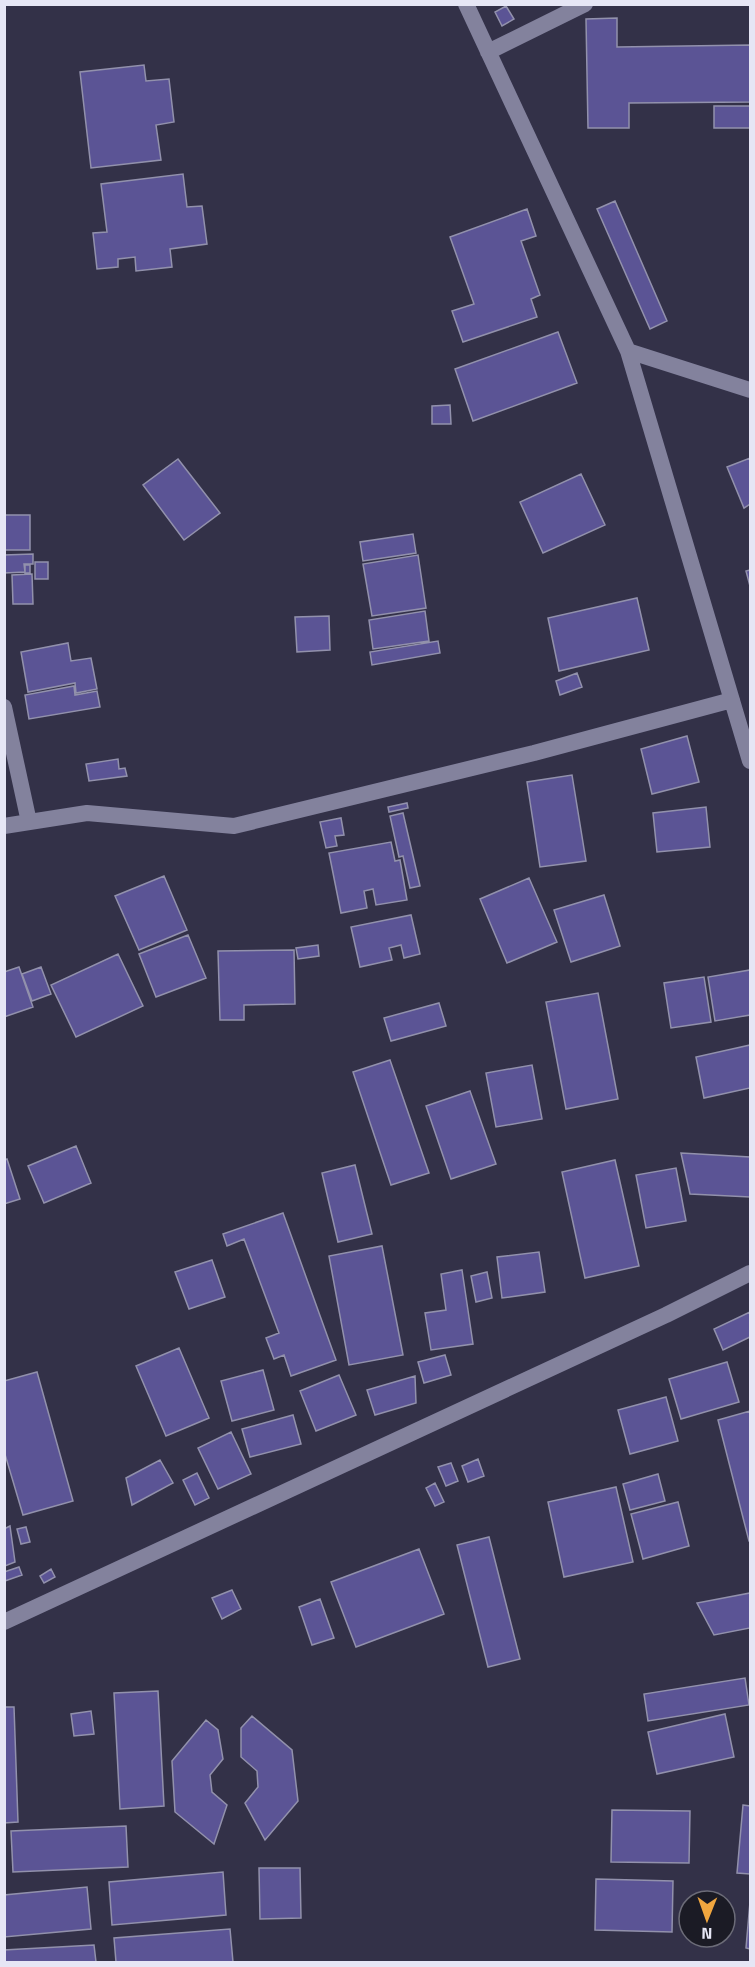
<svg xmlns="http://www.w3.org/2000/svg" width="755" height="1967" viewBox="0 0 755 1967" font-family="'Titillium Web',sans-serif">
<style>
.building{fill:#5b5495;stroke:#9291ac;stroke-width:1.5}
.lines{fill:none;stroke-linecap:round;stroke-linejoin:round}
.minor{stroke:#83829d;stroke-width:16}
.secondary{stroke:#83829d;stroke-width:16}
</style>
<rect width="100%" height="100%" fill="#333148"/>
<path class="building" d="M506 6 514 19 502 26 495 12Z
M617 18V47L750 45V102L629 103V128H588L586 19Z
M144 65 146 81 169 79 174 122 156 125 161 160 91 168 80 72Z
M714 106H750V128H714Z
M183 174 187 207 202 206 207 244 170 249 172 267 136 271 135 257 118 259V267L97 269 93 233 107 232 101 184Z
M615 201 667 321 650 329 597 209Z
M527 209 536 236 521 241 540 295 531 299 537 317 463 342 452 311 474 304 450 237Z
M558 332 577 383 473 421 455 369Z
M450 405 451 424H432V406Z
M750 458V504L744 508 727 467Z
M178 459 220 513 184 540 143 485Z
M581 474 605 525 543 553 520 502Z
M4 515H30V550H4Z
M413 534 416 553 363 561 360 542Z
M33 554V564H24L25 572 4 573V555Z
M418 555 426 608 372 616 363 564Z
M35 562H48V579H35Z
M25 565H30V573H25Z
M750 570V586L746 571Z
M32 574 33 604H13L12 575Z
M637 598 649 650 559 671 548 618Z
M425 611 429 641 373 649 369 620Z
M329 616 330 650 297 652 295 617Z
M438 641 440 653 372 665 370 652Z
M68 643 71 661 91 658 97 689 76 693 75 683 28 692 21 652Z
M577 673 582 687 560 695 556 681Z
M74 686 75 695 97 691 100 707 29 719 25 695Z
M687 736 699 782 652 794 641 749Z
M118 759 119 769 125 768 127 776 89 781 86 764Z
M572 775 586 861 540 867 527 782Z
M407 803 408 808 389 812 388 807Z
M706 807 710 847 657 852 653 813Z
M403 813 420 886 410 888 403 856 399 857 390 816Z
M341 818 344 835 335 836 337 846 326 848 320 822Z
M391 842 395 861 400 860 407 900 376 905 373 889 364 891 367 908 341 913 329 853Z
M164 876 187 930 139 950 115 896Z
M529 878 557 942 507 963 480 899Z
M604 895 620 946 571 962 554 910Z
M411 915 420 954 404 958 401 945 389 948 392 960 360 967 351 927Z
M188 935 206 978 156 997 139 954Z
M318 945 319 956 298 959 296 948Z
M294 950 295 1004 244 1005V1020H220L218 951Z
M118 954 143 1006 76 1037 51 985Z
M19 967 33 1007 4 1017V972Z
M41 967 51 994 32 1001 22 974Z
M750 970V1015L715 1021 708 977Z
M704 977 711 1022 671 1028 664 983Z
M598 993 618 1099 566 1109 546 1002Z
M439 1003 446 1026 391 1041 384 1018Z
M750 1045V1088L704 1098 696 1057Z
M390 1060 429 1173 391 1185 353 1072Z
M532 1065 542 1119 496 1127 486 1073Z
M470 1091 496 1164 451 1179 426 1106Z
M76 1146 91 1183 44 1203 28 1166Z
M681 1153 750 1157V1197L690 1194Z
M7 1159 20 1199 4 1204V1160Z
M615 1160 639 1266 585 1278 562 1172Z
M355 1165 372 1234 338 1242 322 1173Z
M676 1168 686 1221 646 1228 636 1175Z
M283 1213 336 1360 291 1376 284 1355 274 1359 266 1338 279 1333 244 1239 227 1246 223 1234Z
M382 1246 403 1355 349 1365 329 1256Z
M539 1252 545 1292 502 1298 497 1257Z
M212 1260 225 1297 189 1309 175 1272Z
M462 1270 473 1344 431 1350 425 1313 446 1310 441 1274Z
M487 1272 492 1298 476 1302 471 1276Z
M750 1312V1337L723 1350 714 1329Z
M179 1348 209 1418 166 1436 136 1366Z
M445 1355 451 1375 424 1383 418 1362Z
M727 1362 739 1402 681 1419 669 1379Z
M263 1370 274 1410 232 1421 221 1381Z
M37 1372 73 1501 23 1515 4 1451V1381Z
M339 1375 356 1415 316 1431 300 1391Z
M415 1376 416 1403 375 1415 367 1390Z
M666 1397 678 1441 630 1454 618 1410Z
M750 1411V1541H749L718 1420Z
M293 1415 301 1444 250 1457 242 1429Z
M231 1432 251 1474 218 1489 198 1448Z
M478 1459 484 1476 468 1482 462 1466Z
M160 1460 173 1483 132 1505 126 1478Z
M451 1463 458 1481 446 1486 438 1467Z
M197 1473 209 1498 195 1505 183 1480Z
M658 1474 665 1501 630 1510 623 1484Z
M435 1483 444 1502 435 1506 426 1488Z
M616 1487 633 1562 564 1577 548 1502Z
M678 1502 689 1546 643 1559 631 1514Z
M10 1526 15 1562 5 1566 4 1529Z
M26 1527 30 1542 21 1544 17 1529Z
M489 1537 520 1659 488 1667 457 1545Z
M419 1549 444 1614 356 1647 331 1582Z
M19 1567 22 1575 5 1581 4 1572Z
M51 1569 55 1577 44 1583 40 1576Z
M232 1590 241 1609 222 1619 212 1598Z
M750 1593V1628L714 1635 697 1603Z
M320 1599 334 1638 312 1645 299 1607Z
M745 1678 749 1705 648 1721 644 1694Z
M158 1691 164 1806 120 1809 114 1693Z
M4 1707H14L18 1822 4 1823Z
M91 1711 94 1734 74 1736 71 1714Z
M725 1714 734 1757 657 1774 648 1732Z
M252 1716 292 1750 298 1801 265 1840 245 1803 258 1787 257 1771 241 1757V1728Z
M206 1720 218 1730 223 1759 210 1775 212 1792 227 1805 214 1844 175 1812 172 1761Z
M743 1805 750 1806V1874L737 1873Z
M612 1810 690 1811 689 1863 611 1862Z
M126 1826 128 1867 13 1872 11 1831Z
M259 1868H300L301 1918 260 1919Z
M223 1872 226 1915 112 1925 109 1882Z
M596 1879 673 1881 672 1932 595 1930Z
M87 1887 91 1929 4 1937V1895Z
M750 1902V1949L746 1948Z
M230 1929 233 1962H116L114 1938Z
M94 1945 96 1962H4V1950Z"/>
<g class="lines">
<path class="minor" d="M466 4 628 351 750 761
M488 52 585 4
M628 351 750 390
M4 707 29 822
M4 826 87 813 234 826 534 753 732 700"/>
<path class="secondary" d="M4 1622 666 1315 750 1273"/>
</g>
<rect width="755" height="1967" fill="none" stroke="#e6e6f5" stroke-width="12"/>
<g transform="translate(707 1919) rotate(181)"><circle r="28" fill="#1b1b25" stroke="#6c6c78" stroke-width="1.5"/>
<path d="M0-4.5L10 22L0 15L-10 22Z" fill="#f0a63f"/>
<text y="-9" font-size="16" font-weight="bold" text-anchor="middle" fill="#e6e6f5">N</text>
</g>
</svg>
